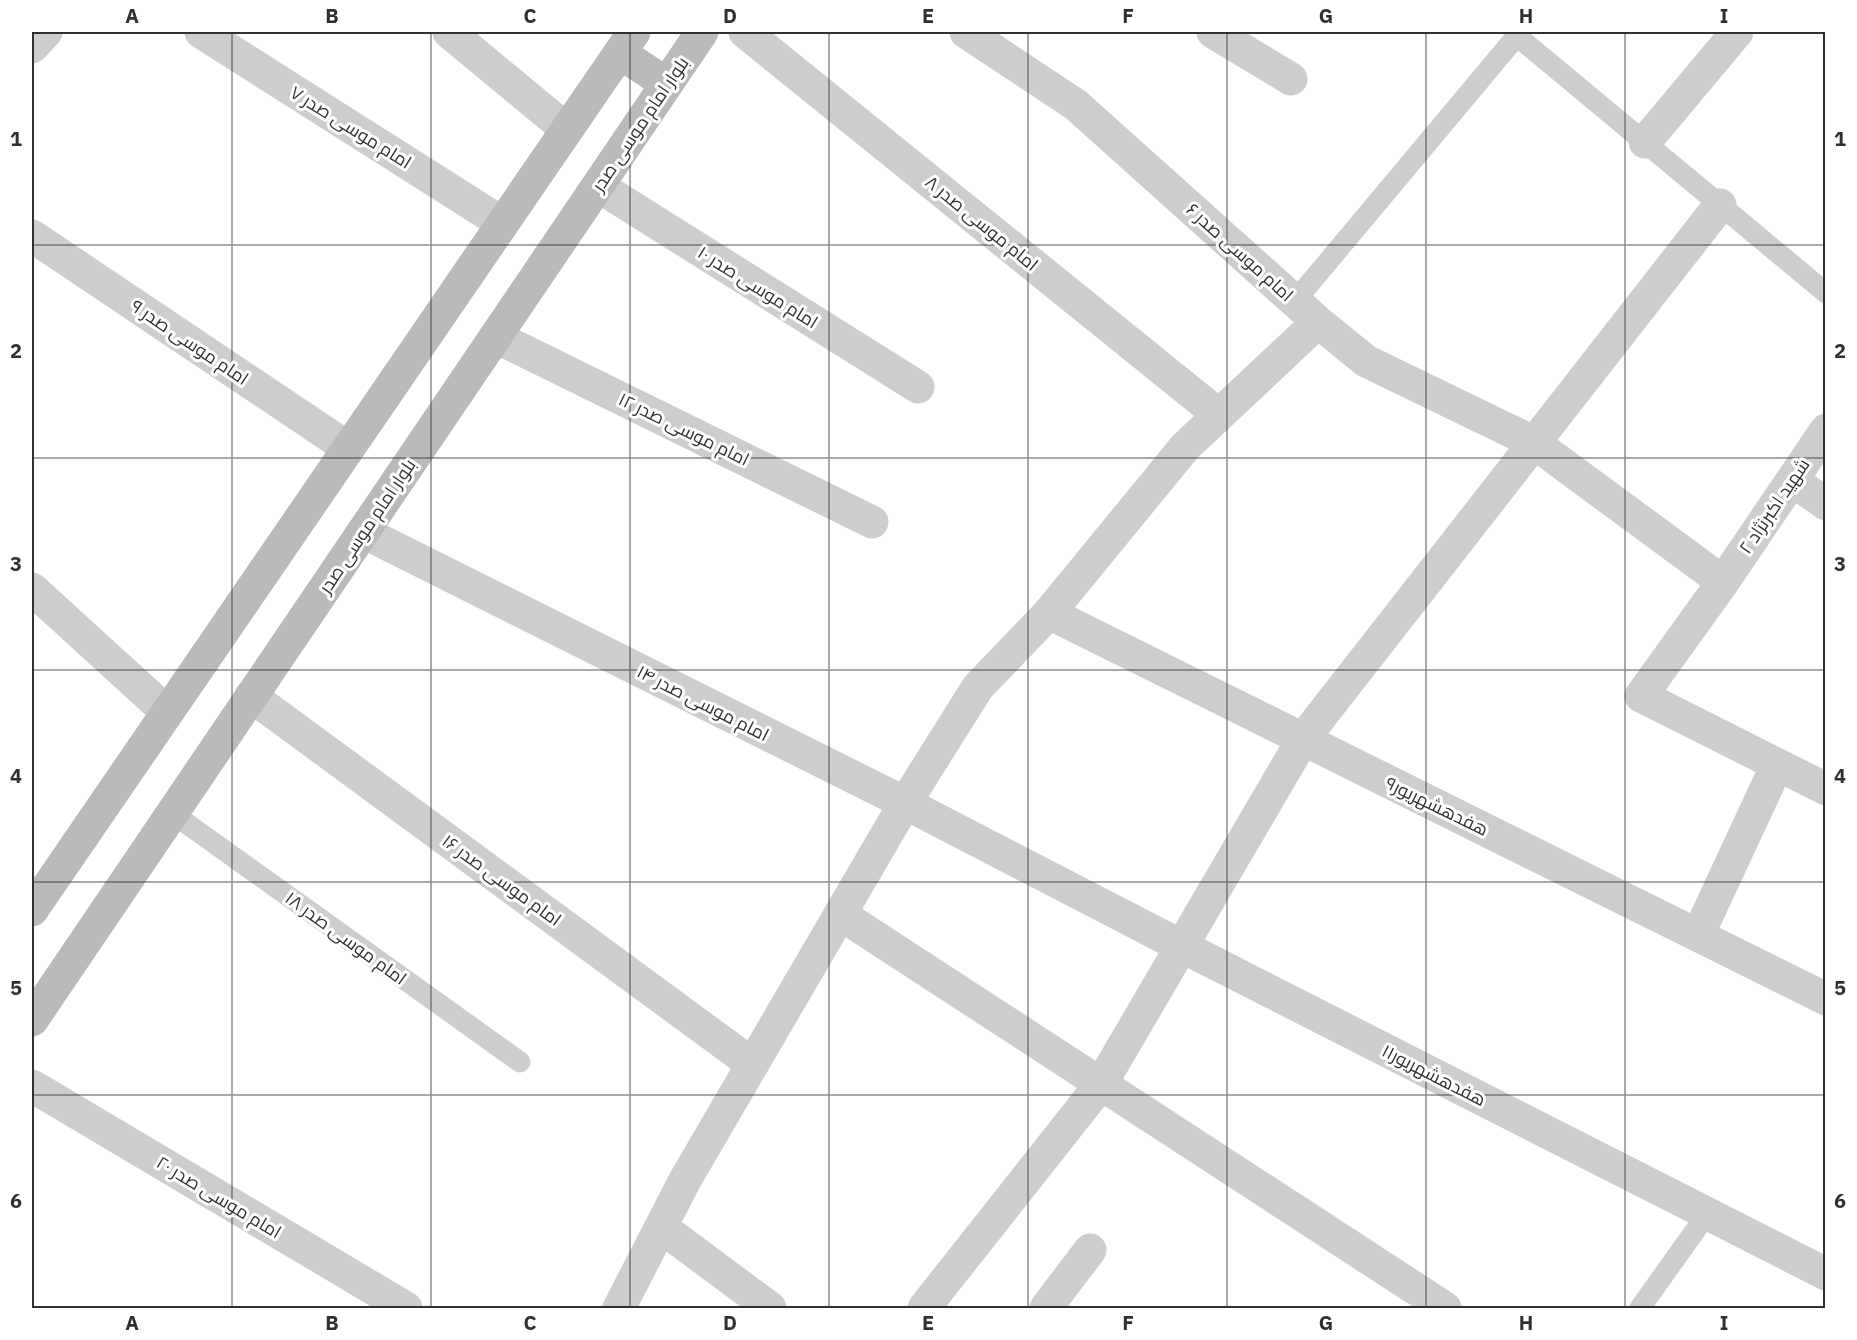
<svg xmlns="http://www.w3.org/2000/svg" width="1857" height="1340" viewBox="0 0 1857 1340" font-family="'IBM Plex Sans',Cairo,sans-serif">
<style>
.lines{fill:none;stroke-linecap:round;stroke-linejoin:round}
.lane{stroke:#cdcdcd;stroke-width:21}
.street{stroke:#cdcdcd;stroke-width:33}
.secondary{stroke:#bababa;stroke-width:33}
.grid{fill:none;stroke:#303030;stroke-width:1.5;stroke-opacity:0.55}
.labels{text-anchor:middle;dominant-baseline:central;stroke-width:6;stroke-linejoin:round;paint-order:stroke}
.street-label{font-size:18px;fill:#303030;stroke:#fff}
.neatline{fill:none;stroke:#303030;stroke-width:2}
.grid-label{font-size:20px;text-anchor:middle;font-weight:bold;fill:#303030}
</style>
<rect width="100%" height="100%" fill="#fff"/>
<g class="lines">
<path class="lane" d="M1517 36 1826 293
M1295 301 1520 32
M172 813 520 1062
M1640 1308 1707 1214"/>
<path class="street" d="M201 32 502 223
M449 32 566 129
M745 32 1219 415
M966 32 1076 105 1318 322 1366 361 1533 442 1723 582
M1213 32 1291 79
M32 47 46 32
M1645 142 1737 32
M598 186 918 387
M32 236 348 448
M496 337 872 522
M1826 430 1723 582 1641 696 1826 789
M1792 480 1826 504
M363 532 905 803 1181 946 1826 1274
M32 589 167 712
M1049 613 1826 999
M251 696 752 1064
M840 914 1445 1308
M1698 935 1777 765
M32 1086 406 1308
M661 1227 770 1308
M619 1308 685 1180 905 803 978 687 1049 613 1185 447 1318 322
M924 1308 1101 1084 1303 739 1720 205
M1046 1308 1090 1250"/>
<path class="secondary" d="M620 53 667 84
M32 910 634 32
M32 1020 702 32"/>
</g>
<path class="grid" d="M232 32V1308M431 32V1308M630 32V1308M829 32V1308M1028 32V1308M1227 32V1308M1426 32V1308M1625 32V1308M32 245H1826M32 458H1826M32 670H1826M32 882H1826M32 1095H1826"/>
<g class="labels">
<g class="street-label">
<text transform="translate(640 124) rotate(-56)">بلوار امام موسی صدر</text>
<text transform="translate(351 127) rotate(32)">امام موسی صدر ۷</text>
<text transform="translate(982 223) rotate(39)">امام موسی صدر ۸</text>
<text transform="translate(1240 252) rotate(42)">امام موسی صدر ۶</text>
<text transform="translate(758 287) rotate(32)">امام موسی صدر ۱۰</text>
<text transform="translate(190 342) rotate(34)">امام موسی صدر ۹</text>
<text transform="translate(684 429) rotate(26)">امام موسی صدر ۱۲</text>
<text transform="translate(1774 506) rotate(-56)">شهید اکبرنژاد ۲</text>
<text transform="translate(367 526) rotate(-56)">بلوار امام موسی صدر</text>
<text transform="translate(703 703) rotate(27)">امام موسی صدر ۱۴</text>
<text transform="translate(1437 806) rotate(26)">هفدهشهریور۹</text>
<text transform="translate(502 880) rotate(36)">امام موسی صدر ۱۶</text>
<text transform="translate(346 938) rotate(36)">امام موسی صدر ۱۸</text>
<text transform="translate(1434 1075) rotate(27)">هفدهشهریور۱۱</text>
<text transform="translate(219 1197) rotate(31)">امام موسی صدر ۲۰</text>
</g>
</g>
<rect width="1857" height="1340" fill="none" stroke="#ffffff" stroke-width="66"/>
<rect x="33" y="33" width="1791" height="1274" class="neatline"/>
<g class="grid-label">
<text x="132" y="23">A</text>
<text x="332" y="23">B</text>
<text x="530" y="23">C</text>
<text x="730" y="23">D</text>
<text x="928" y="23">E</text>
<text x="1128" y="23">F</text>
<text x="1326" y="23">G</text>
<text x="1526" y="23">H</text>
<text x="1724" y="23">I</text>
<text x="16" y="146">1</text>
<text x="1840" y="146">1</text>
<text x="16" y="358">2</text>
<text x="1840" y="358">2</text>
<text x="16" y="571">3</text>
<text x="1840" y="571">3</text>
<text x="16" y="783">4</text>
<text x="1840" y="783">4</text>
<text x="16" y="995">5</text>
<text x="1840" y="995">5</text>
<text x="16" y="1208">6</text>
<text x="1840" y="1208">6</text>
<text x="132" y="1330">A</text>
<text x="332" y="1330">B</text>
<text x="530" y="1330">C</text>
<text x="730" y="1330">D</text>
<text x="928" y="1330">E</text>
<text x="1128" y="1330">F</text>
<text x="1326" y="1330">G</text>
<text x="1526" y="1330">H</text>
<text x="1724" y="1330">I</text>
</g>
</svg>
